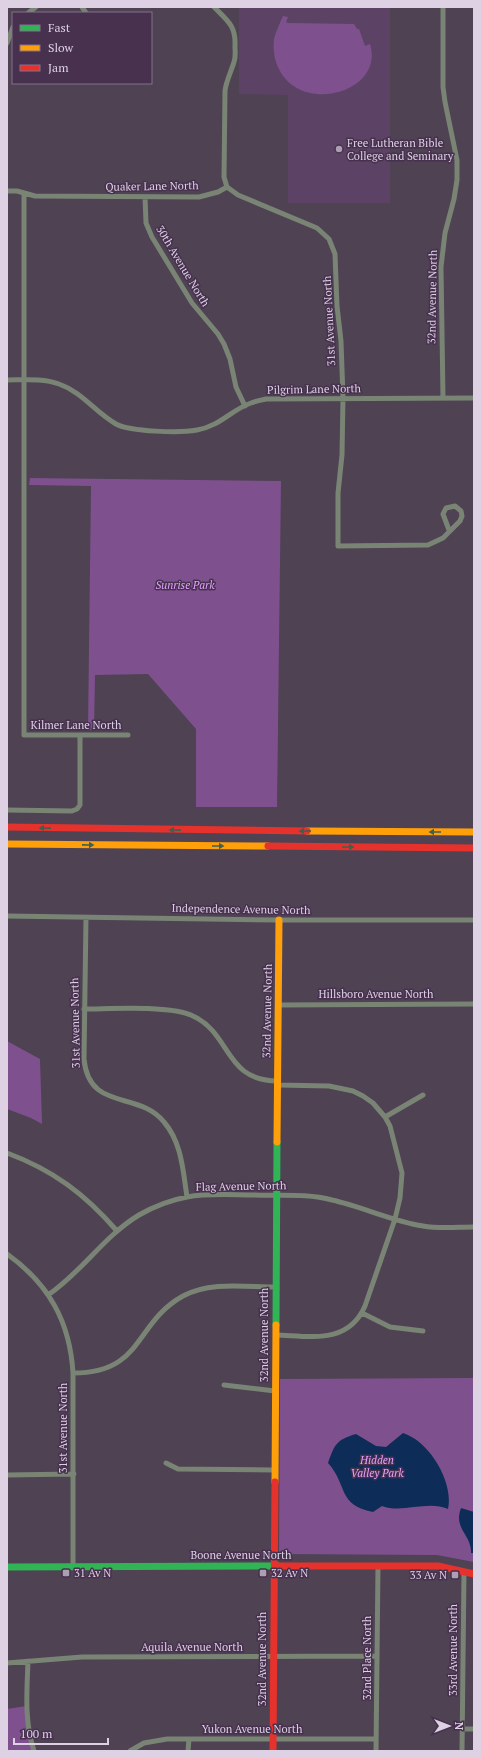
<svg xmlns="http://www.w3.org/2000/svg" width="481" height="1758" viewBox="0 0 481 1758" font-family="'PT Serif',serif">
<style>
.built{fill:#5c4365}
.green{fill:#7e518e}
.water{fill:#0d2d58}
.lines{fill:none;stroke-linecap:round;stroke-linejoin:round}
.street{stroke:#798475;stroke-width:5}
.fast{stroke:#30b455;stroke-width:7}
.slow{stroke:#ff9f0a;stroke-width:7}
.jam{stroke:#e5322d;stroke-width:7}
.oneway{fill:#3f5f51}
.poi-dot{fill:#ac9fb1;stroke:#47314f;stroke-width:1.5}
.labels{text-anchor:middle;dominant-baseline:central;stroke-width:3;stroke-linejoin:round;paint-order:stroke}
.poi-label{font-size:11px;fill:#ded1e4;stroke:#47314f;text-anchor:start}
.street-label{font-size:11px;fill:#ded1e4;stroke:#47314f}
.park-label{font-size:11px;font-style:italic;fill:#e3a0fd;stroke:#47314f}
</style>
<rect width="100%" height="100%" fill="#4e4253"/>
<path class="built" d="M239 7H390V203H288V95L239 94Z"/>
<path class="green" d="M283 16 288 17 286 22 288 23 354 24 357 29H359L365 46 370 44C385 93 301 115 279 69 274 60 273 49 274 39 276 31 280 23 283 16Z
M30 478 281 481 277 807H196V729L148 674 95 675 94 730H88L91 486 29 485Z
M7 1041 40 1059 42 1124 31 1118 7 1109Z
M474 1378V1562L437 1555 279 1554 280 1379Z
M26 1706 34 1751H7V1709Z"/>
<path class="water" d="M403 1433C429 1441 454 1482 448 1509 427 1500 402 1514 382 1506L373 1512C337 1505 348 1485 328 1463 335 1444 336 1440 356 1434L376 1446 386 1447Z
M461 1508 474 1512V1553H471C472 1535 453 1529 461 1508Z"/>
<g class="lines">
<path class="street" d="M82 7 86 13
M214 7C228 21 236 26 235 46 235 51 236 57 234 62 231 72 226 81 225 91L224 177 227 187
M28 13 36 7
M7 43 13 27
M227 187 238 195 317 228 329 239 335 254 337 306 341 341 343 398 342 455 338 493V546L428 545 443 538 460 521 462 516 461 511 455 506 446 508 443 514 449 530
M7 191H17L35 196 199 197 218 192 227 187
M24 193V735H128
M145 197 146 223 152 237 192 303 218 334 224 344 230 359 236 387 245 406
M7 380C23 380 43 378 59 384 82 392 95 412 116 424 131 432 180 433 197 430 220 426 231 410 251 403 256 401 261 400 266 399L474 398
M443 398 441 267 445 233 454 199 457 180V160L445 102 443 87V7
M7 810 72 811 77 809 80 805V735
M7 916 279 920H474
M86 917 84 1059C89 1112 138 1090 164 1122 182 1143 183 1171 187 1197
M278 1005 474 1004
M84 1009C111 1009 171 1005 193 1016 232 1034 224 1081 278 1081
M385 1117 423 1095
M7 1153C53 1170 85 1194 117 1231
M7 1254C49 1284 70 1322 73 1373V1567
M48 1295C82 1272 104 1236 139 1215 153 1207 171 1200 187 1197 209 1193 232 1195 254 1195 280 1196 307 1193 332 1200 363 1207 392 1221 423 1226 439 1229 457 1227 474 1227
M362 1313 390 1327 423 1331
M276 1335C310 1336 348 1345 365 1306L395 1219 400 1198 402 1173 390 1126 385 1117 373 1103 363 1096 353 1091 329 1086 278 1085
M73 1373C144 1373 134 1323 183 1296 210 1281 246 1287 276 1287
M224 1385 275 1391
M166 1463 178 1469 274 1470
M7 1475 74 1474
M28 1661C27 1691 24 1721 34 1751
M7 1663 82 1657 377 1656
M463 1729H474
M130 1751 144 1743 167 1739H376
M188 1751 189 1739
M376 1751 378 1566
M462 1751 464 1572"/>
<path class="fast" d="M276 1325 277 1142
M7 1567 278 1566"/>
<path class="slow" d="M307 831 474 832
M7 844 268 846
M277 1142 279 920
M275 1482 276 1325"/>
<path class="jam" d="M7 827 307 831
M268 846 474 848
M278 1566H438L474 1574
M273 1751 275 1482"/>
</g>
<defs><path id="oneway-solid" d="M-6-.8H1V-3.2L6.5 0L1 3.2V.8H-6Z"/></defs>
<g class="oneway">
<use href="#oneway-solid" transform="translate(45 828) rotate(-179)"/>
<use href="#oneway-solid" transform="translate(175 830) rotate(-179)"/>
<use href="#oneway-solid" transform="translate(305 831) rotate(-180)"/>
<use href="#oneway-solid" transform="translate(435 832) rotate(180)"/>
<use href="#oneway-solid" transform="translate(88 845) rotate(1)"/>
<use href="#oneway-solid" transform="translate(218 846)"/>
<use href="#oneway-solid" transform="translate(348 847)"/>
</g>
<g class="poi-dot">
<circle cx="339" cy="149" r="4"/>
<rect x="62" y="1569" width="8" height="8" rx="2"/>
<rect x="259" y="1569" width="8" height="8" rx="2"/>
<rect x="451" y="1571" width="8" height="8" rx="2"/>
</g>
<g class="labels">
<g class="poi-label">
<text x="347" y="143">Free Lutheran Bible<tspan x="347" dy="13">College and Seminary</tspan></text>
<text x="74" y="1573">31 Av N</text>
<text x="271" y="1573">32 Av N</text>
<text x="447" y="1575" text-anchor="end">33 Av N</text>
</g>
<g class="street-label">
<text transform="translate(152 186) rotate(-1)">Quaker Lane North</text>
<text transform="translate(183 266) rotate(59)">30th Avenue North</text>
<text transform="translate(432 297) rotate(-89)">32nd Avenue North</text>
<text transform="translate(329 321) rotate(-93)">31st Avenue North</text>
<text transform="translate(314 389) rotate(-1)">Pilgrim Lane North</text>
<text x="76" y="725">Kilmer Lane North</text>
<text transform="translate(241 909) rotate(1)">Independence Avenue North</text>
<text x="376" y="994">Hillsboro Avenue North</text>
<text transform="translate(267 1011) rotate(-89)">32nd Avenue North</text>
<text transform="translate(75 1023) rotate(-91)">31st Avenue North</text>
<text transform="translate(241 1186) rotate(-1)">Flag Avenue North</text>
<text transform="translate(264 1335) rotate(-90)">32nd Avenue North</text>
<text transform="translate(63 1428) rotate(-90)">31st Avenue North</text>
<text x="241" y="1555">Boone Avenue North</text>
<text x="192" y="1647">Aquila Avenue North</text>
<text transform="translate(453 1650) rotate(-90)">33rd Avenue North</text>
<text transform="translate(367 1658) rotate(-90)">32nd Place North</text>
<text transform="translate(262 1659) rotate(-90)">32nd Avenue North</text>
<text x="252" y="1729">Yukon Avenue North</text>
</g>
<g class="park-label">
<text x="185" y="585">Sunrise Park</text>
<text x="377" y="1460">Hidden<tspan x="377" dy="13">Valley Park</tspan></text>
</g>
</g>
<rect width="481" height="1758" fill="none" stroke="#ded1e4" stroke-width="16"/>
<rect x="12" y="12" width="140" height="72" fill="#47314f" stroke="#83718b"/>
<rect x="20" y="25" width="20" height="6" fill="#30b455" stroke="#83718b"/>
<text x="48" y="32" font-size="12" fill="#ded1e4">Fast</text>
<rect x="20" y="45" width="20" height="6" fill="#ff9f0a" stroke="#83718b"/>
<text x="48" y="52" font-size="12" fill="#ded1e4">Slow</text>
<rect x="20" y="65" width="20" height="6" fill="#e5322d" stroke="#83718b"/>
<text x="48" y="72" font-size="12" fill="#ded1e4">Jam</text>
<g transform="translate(449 1726) rotate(90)" stroke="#47314f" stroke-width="3" paint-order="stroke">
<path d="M0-3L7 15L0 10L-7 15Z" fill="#ded1e4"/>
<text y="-6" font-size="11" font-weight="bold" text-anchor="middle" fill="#ded1e4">N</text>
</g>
<path d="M14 1738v6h94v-6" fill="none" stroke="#ded1e4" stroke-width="2"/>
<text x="20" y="1738" font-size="12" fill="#ded1e4" stroke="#47314f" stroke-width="3" paint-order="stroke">100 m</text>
</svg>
